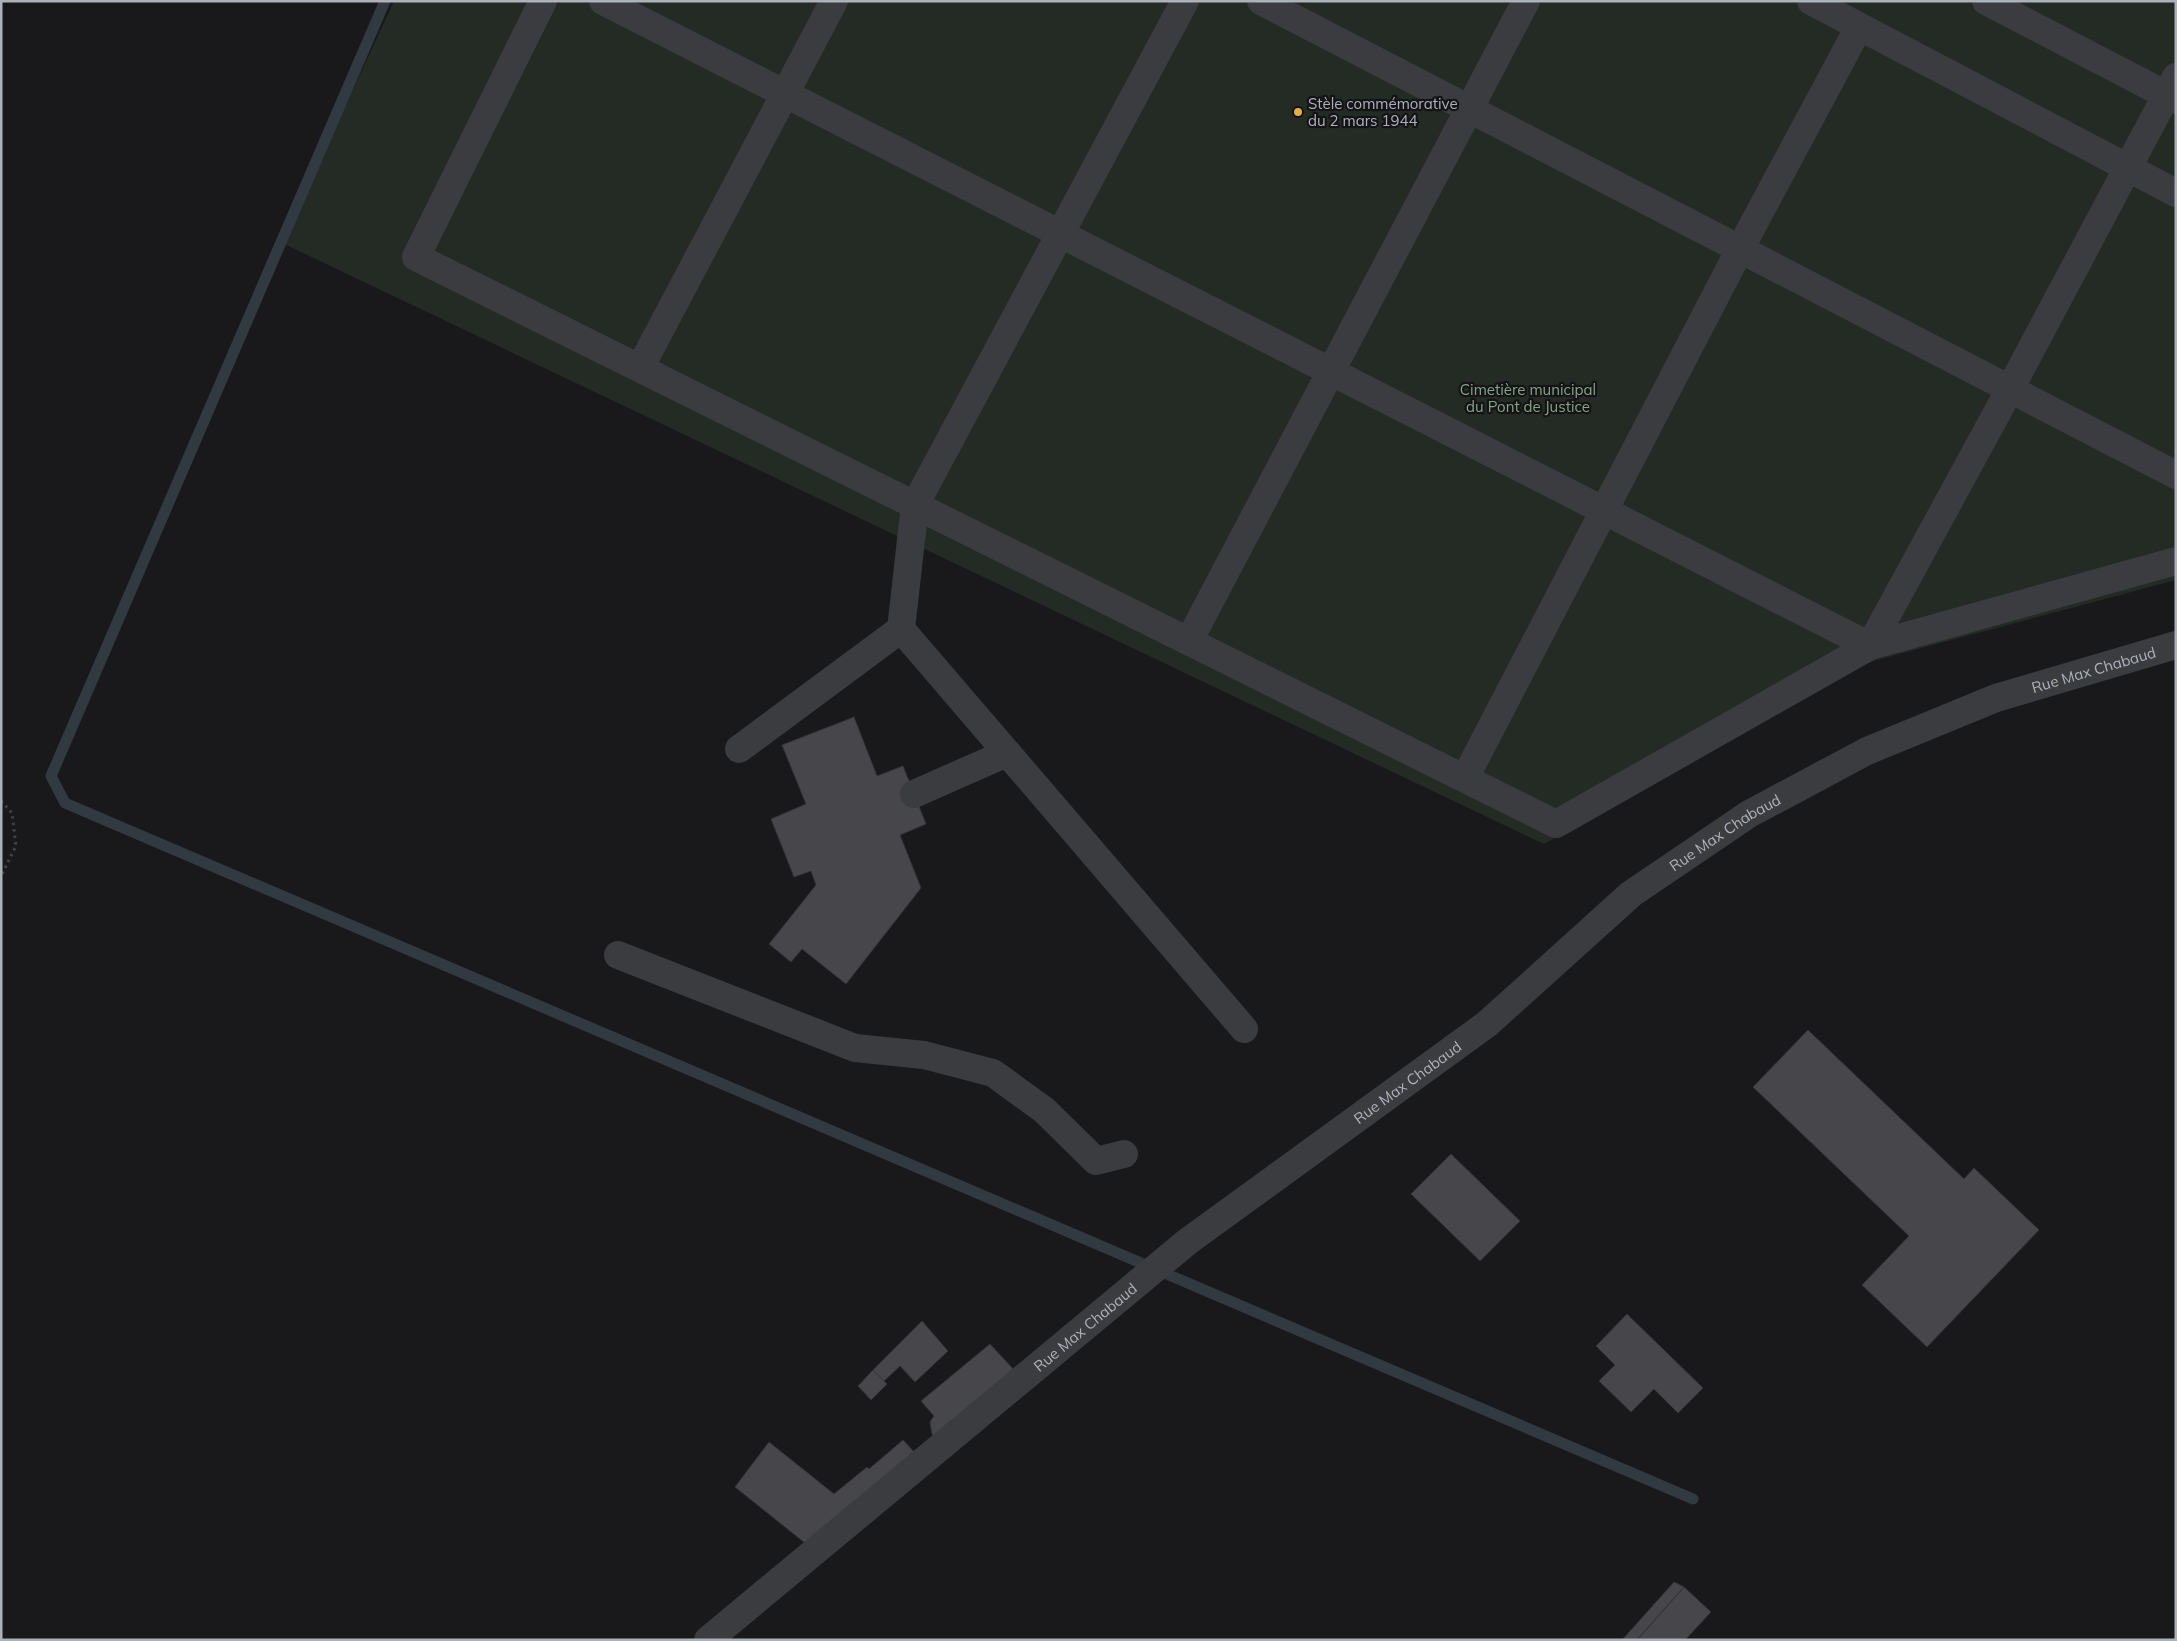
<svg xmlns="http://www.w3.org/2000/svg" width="2177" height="1641" viewBox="0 0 2177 1641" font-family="Mulish,sans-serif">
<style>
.green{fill:#242b25}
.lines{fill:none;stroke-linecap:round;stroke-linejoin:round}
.stream{stroke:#323a41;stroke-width:11}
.building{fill:#47474b;stroke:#343437}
.path{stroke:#414347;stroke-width:3;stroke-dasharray:2.5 4;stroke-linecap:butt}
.minor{stroke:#3b3c40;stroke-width:28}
.poi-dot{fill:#e4ae49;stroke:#141416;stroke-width:2}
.labels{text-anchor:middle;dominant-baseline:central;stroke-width:4.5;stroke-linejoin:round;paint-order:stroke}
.poi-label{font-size:15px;fill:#adb1ba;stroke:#141416;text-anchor:start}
.park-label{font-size:15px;fill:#86a387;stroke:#141416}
.street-label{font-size:15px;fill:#adb1ba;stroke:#141416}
</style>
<rect width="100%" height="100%" fill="#19191b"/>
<path class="green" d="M394 1H2176V580L1843 669 1684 767 1544 844 282 243Z"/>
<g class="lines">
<path class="stream" d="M385 1 51 776 65 803 1693 1499"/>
</g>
<path class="building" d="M854 717 877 776 903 766 926 824 900 835 921 888 846 984 802 949 791 962 769 944 816 885 811 871 794 877 771 819 806 804 782 745Z
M1808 1030 1964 1179 1974 1168 2039 1230 1927 1347 1862 1285 1909 1236 1753 1087Z
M1451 1154 1520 1221 1480 1261 1411 1194Z
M1627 1314 1703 1388 1678 1413 1654 1389 1631 1412 1599 1381 1615 1365 1596 1346Z
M922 1321 948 1351 915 1382 900 1366 884 1381 873 1370Z
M990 1344 1015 1371 935 1436 932 1434 930 1422 934 1416 921 1401Z
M873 1370 887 1384 871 1400 858 1386Z
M903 1440 915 1453 805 1543 735 1487 769 1442 834 1494 867 1467 869 1469Z
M1674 1582 1684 1587 1637 1640H1622Z
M1684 1587 1711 1612 1685 1640H1637Z"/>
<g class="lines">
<path class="path" d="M1 801 12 813 16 846 1 876"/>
<g class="minor">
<path d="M543 1 416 257 1556 824 1870 646 2176 561"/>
<path d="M603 1 1870 646 2010 389 2176 77"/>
<path d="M1261 1 2176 475"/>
<path d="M1811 1 2176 193"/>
<path d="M1986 1 2176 100"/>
<path d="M640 368 834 1"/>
<path d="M901 629 1244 1029"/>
<path d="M1189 641 1526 1"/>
<path d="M739 749 901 629 915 505 1185 1"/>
<path d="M1465 778 1740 249 1859 27"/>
<path d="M914 794 1007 753"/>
<path d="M618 955 855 1048 924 1055 993 1073 1044 1110 1096 1161 1124 1154"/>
<path id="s1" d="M708 1640 1187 1242 1487 1024 1631 894 1749 814 1867 751 1996 698 2176 645"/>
</g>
</g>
<circle class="poi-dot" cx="1298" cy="112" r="5"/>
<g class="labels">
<g class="poi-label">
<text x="1308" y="103">Stèle commémorative<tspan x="1308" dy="17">du 2 mars 1944</tspan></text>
</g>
<g class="park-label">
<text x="1528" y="389">Cimetière municipal<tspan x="1528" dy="17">du Pont de Justice</tspan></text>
</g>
<g class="street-label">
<text stroke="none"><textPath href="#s1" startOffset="1705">Rue Max Chabaud</textPath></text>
<text stroke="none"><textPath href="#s1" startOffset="1300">Rue Max Chabaud</textPath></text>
<text stroke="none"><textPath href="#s1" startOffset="895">Rue Max Chabaud</textPath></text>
<text stroke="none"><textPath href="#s1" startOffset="490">Rue Max Chabaud</textPath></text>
</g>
</g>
<rect width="2177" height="1641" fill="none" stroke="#adb1ba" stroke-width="5"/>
</svg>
